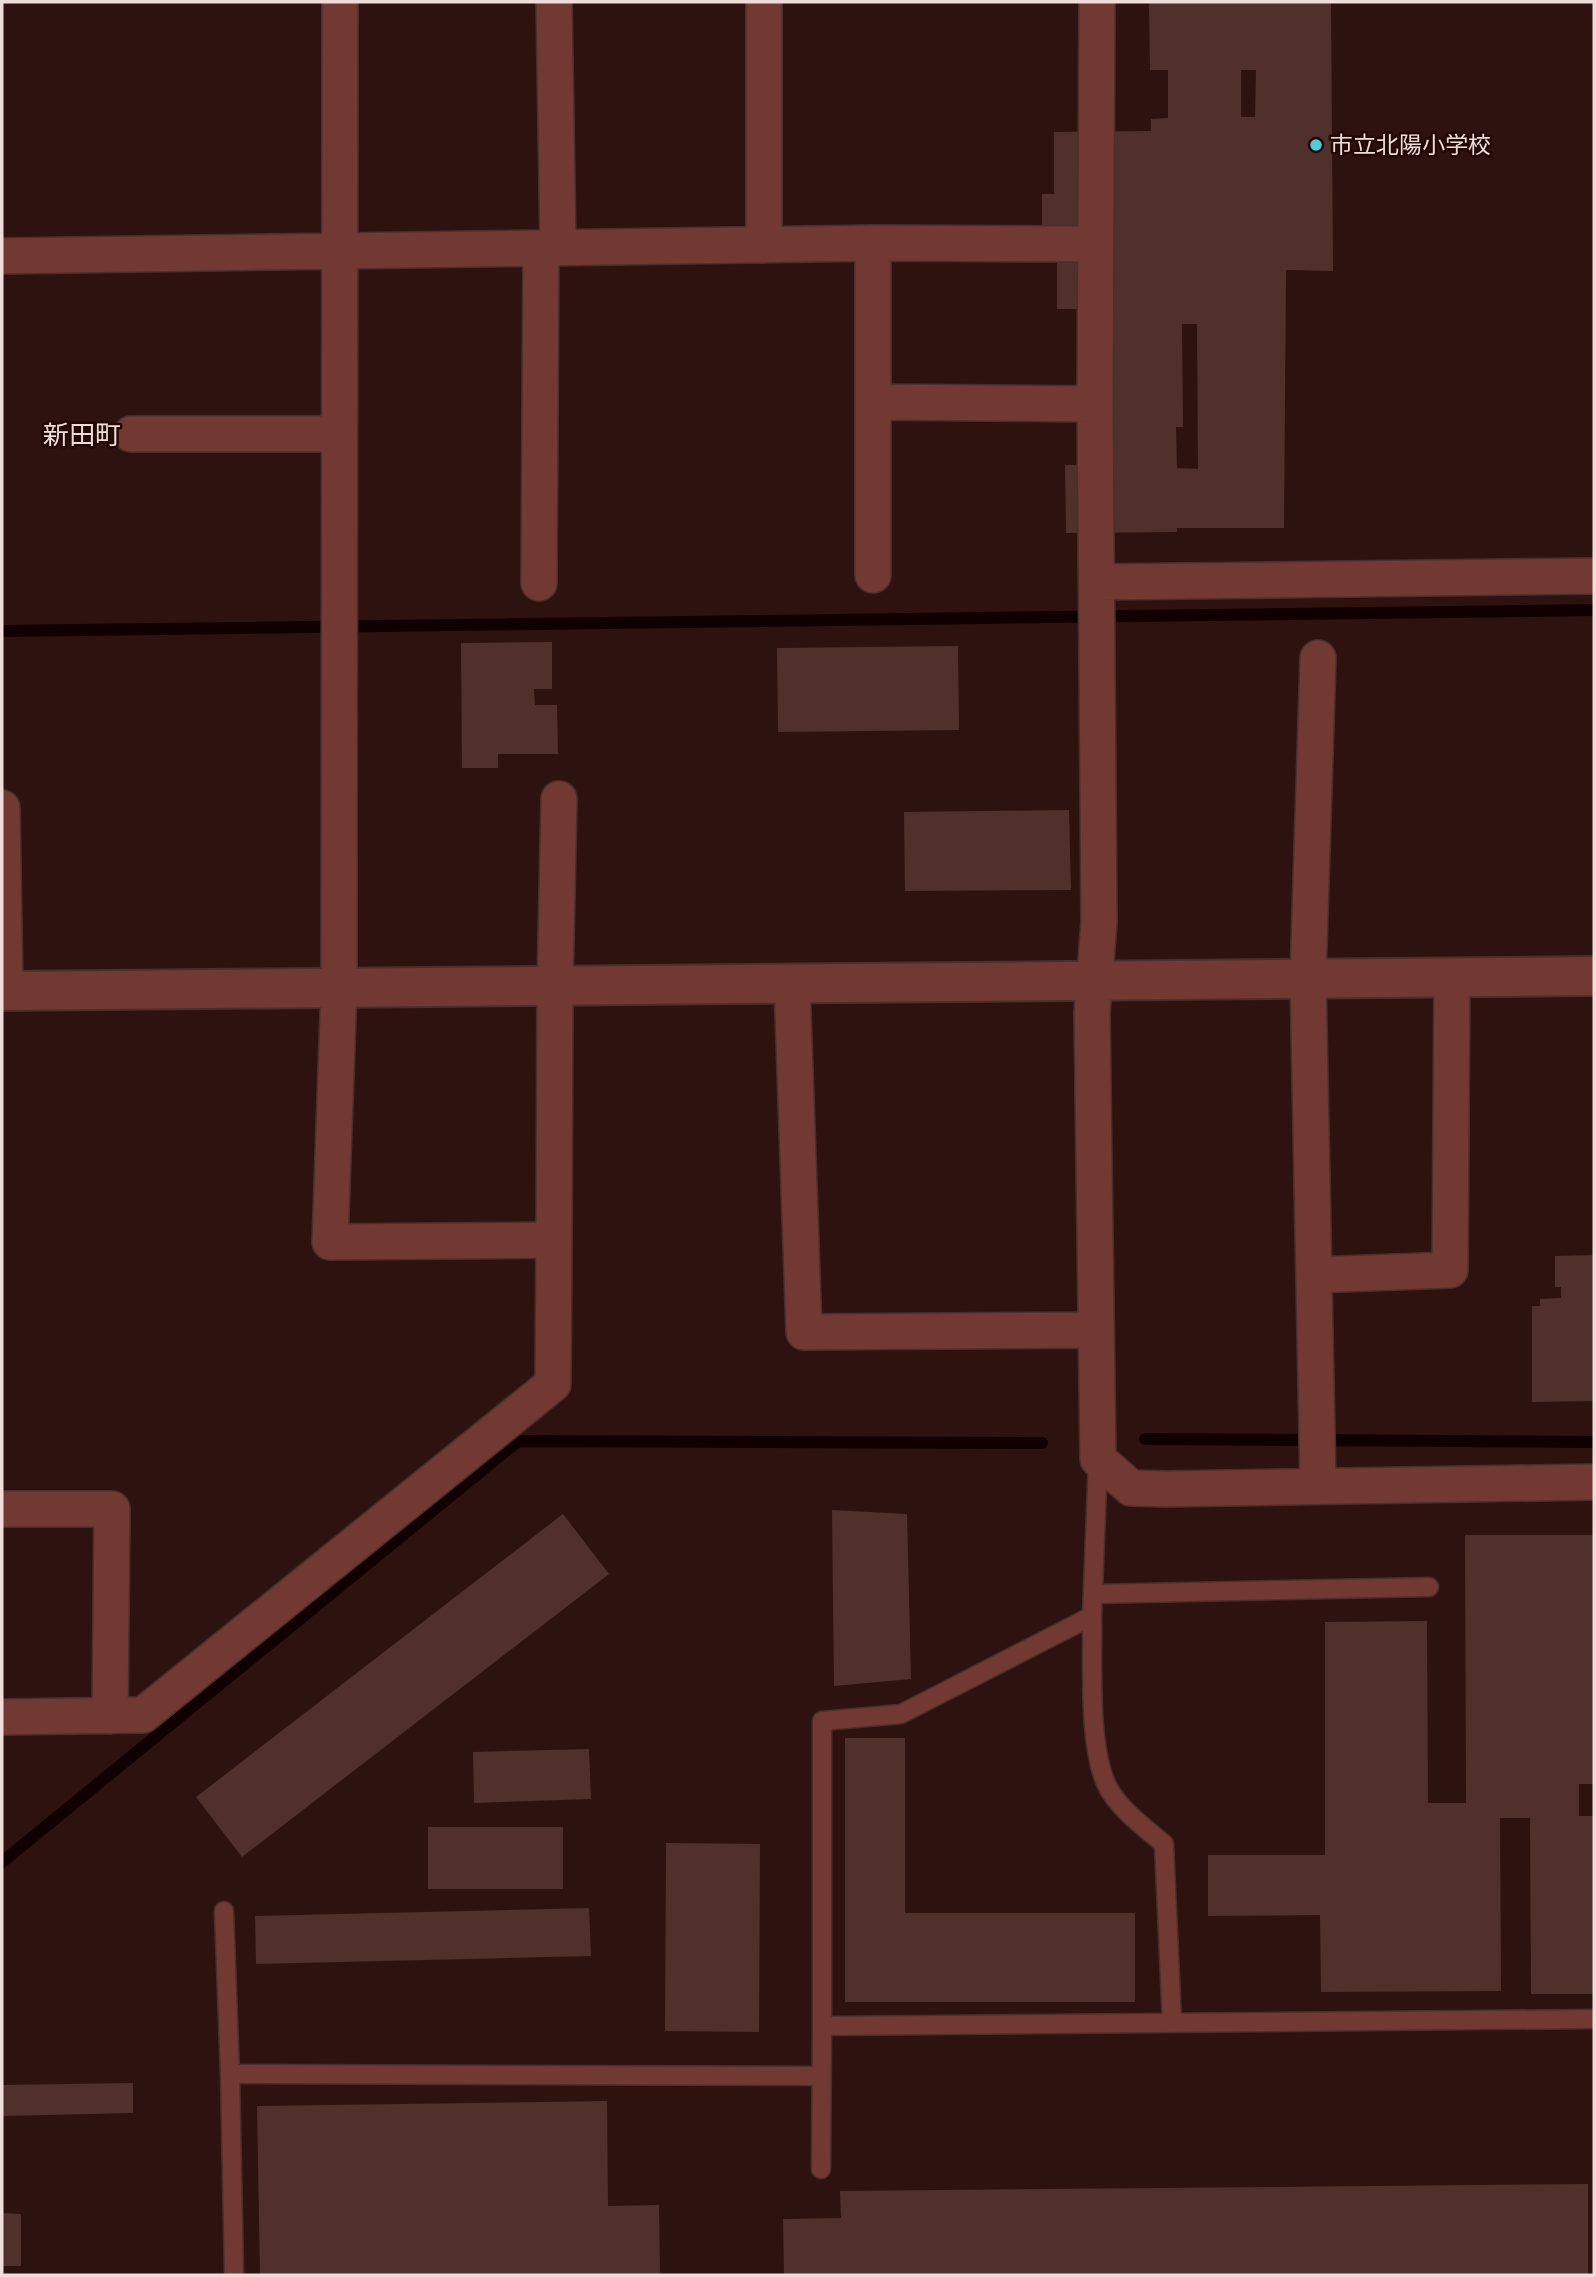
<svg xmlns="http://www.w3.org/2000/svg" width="1596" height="2277" viewBox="0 0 1596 2277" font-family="Roboto,'Noto Sans JP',sans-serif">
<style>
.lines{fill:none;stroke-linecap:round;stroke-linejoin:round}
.stream{stroke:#100000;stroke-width:12}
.building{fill:#50302c;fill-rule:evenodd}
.service-casing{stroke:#492e2b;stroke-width:21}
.minor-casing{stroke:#492e2b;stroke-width:38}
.tertiary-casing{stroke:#492e2b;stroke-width:42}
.service{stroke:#713932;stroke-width:18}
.minor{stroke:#713932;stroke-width:35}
.tertiary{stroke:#713932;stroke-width:38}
.poi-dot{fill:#53cbdb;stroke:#230806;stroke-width:2.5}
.labels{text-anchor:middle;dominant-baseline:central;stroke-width:5;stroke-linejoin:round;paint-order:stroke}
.poi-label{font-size:23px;fill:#f0dcd9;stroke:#230806;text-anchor:start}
.quarter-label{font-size:26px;fill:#f0dcd9;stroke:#230806}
</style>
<rect width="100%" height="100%" fill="#2e120f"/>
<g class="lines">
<path class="stream" d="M2 631 1594 610
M1145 1439 1594 1442
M2 1862 518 1441 1042 1443"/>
</g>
<path class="building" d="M1149 2H1331L1333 271 1286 270 1284 528H1177V532L1066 533 1065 465H1110V309H1057V257H1042V194H1054V132L1151 131V119L1168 118V70H1150ZM1241 70H1256L1255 117H1241ZM1182 324H1197L1198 469 1177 468 1176 427H1183Z
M552 642V689H534L535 705H557L558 754H498V768H462L461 643Z
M958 646 959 730 778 732 777 648Z
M1069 810 1071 890 905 891 904 812Z
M1594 1255V1401L1532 1402V1306H1540V1299L1561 1298V1287H1555V1256Z
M832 1510 907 1514 911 1679 834 1686Z
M563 1514 609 1574 242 1857 196 1797Z
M1465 1535H1594V1784H1579V1816H1594V1994H1531L1530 1818H1500L1501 1991 1321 1992 1320 1915 1208 1916V1855H1325V1622L1427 1621 1428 1803H1466Z
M845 1738H905V1913H1135V2002H845Z
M589 1749 591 1799 474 1803 473 1752Z
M428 1827H563V1889H428Z
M666 1843 760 1844 759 2032 665 2031Z
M589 1908 591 1956 256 1964 255 1916Z
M133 2083V2113L2 2116V2085Z
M607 2101 608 2206 659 2205 660 2275H260L257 2106Z
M1588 2184V2275H784L783 2219 841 2218 840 2191Z
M2 2213 21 2214V2266H2Z"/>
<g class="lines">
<g class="service-casing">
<path id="service" d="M1098 1459 1092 1616 901 1714 822 1721V2026L1594 2019
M1093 1594 1429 1587
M1092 1616C1093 1661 1087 1754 1110 1791 1123 1812 1145 1828 1164 1844L1172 2023
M224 1911 230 2074 821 2076
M230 2074 234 2275
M821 2169 822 2026"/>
</g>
<g class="minor-casing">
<path id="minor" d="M554 2 558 248
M764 2V245
M1097 2 1095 404 1099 922 1092 1013 1098 1459 1131 1488 1166 1489 1594 1482
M873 243 1096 244
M2 256 873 243V402L1095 404
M873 402V575
M131 434H339
M1098 582 1594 576
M539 583 541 248
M1318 658 1308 978 1318 1485
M2 808 5 991
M792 984 804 1332 1096 1330
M554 1240 555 986 559 799
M1314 1275 1450 1270 1452 977
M2 1509H112L110 1716
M2 1717 143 1715 553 1384 554 1240 330 1242 339 987 340 2"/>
</g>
<g class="tertiary-casing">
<path id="tertiary" d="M2 991 1594 976"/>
</g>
<use href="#service" class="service"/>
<use href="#minor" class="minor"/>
<use href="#tertiary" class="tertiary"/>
</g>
<circle class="poi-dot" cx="1316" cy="145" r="7"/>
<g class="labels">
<g class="poi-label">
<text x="1330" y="145">市立北陽小学校</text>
</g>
<g class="quarter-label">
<text x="82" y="435">新田町</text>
</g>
</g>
<rect width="1596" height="2277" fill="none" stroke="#f0dcd9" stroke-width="7"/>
</svg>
